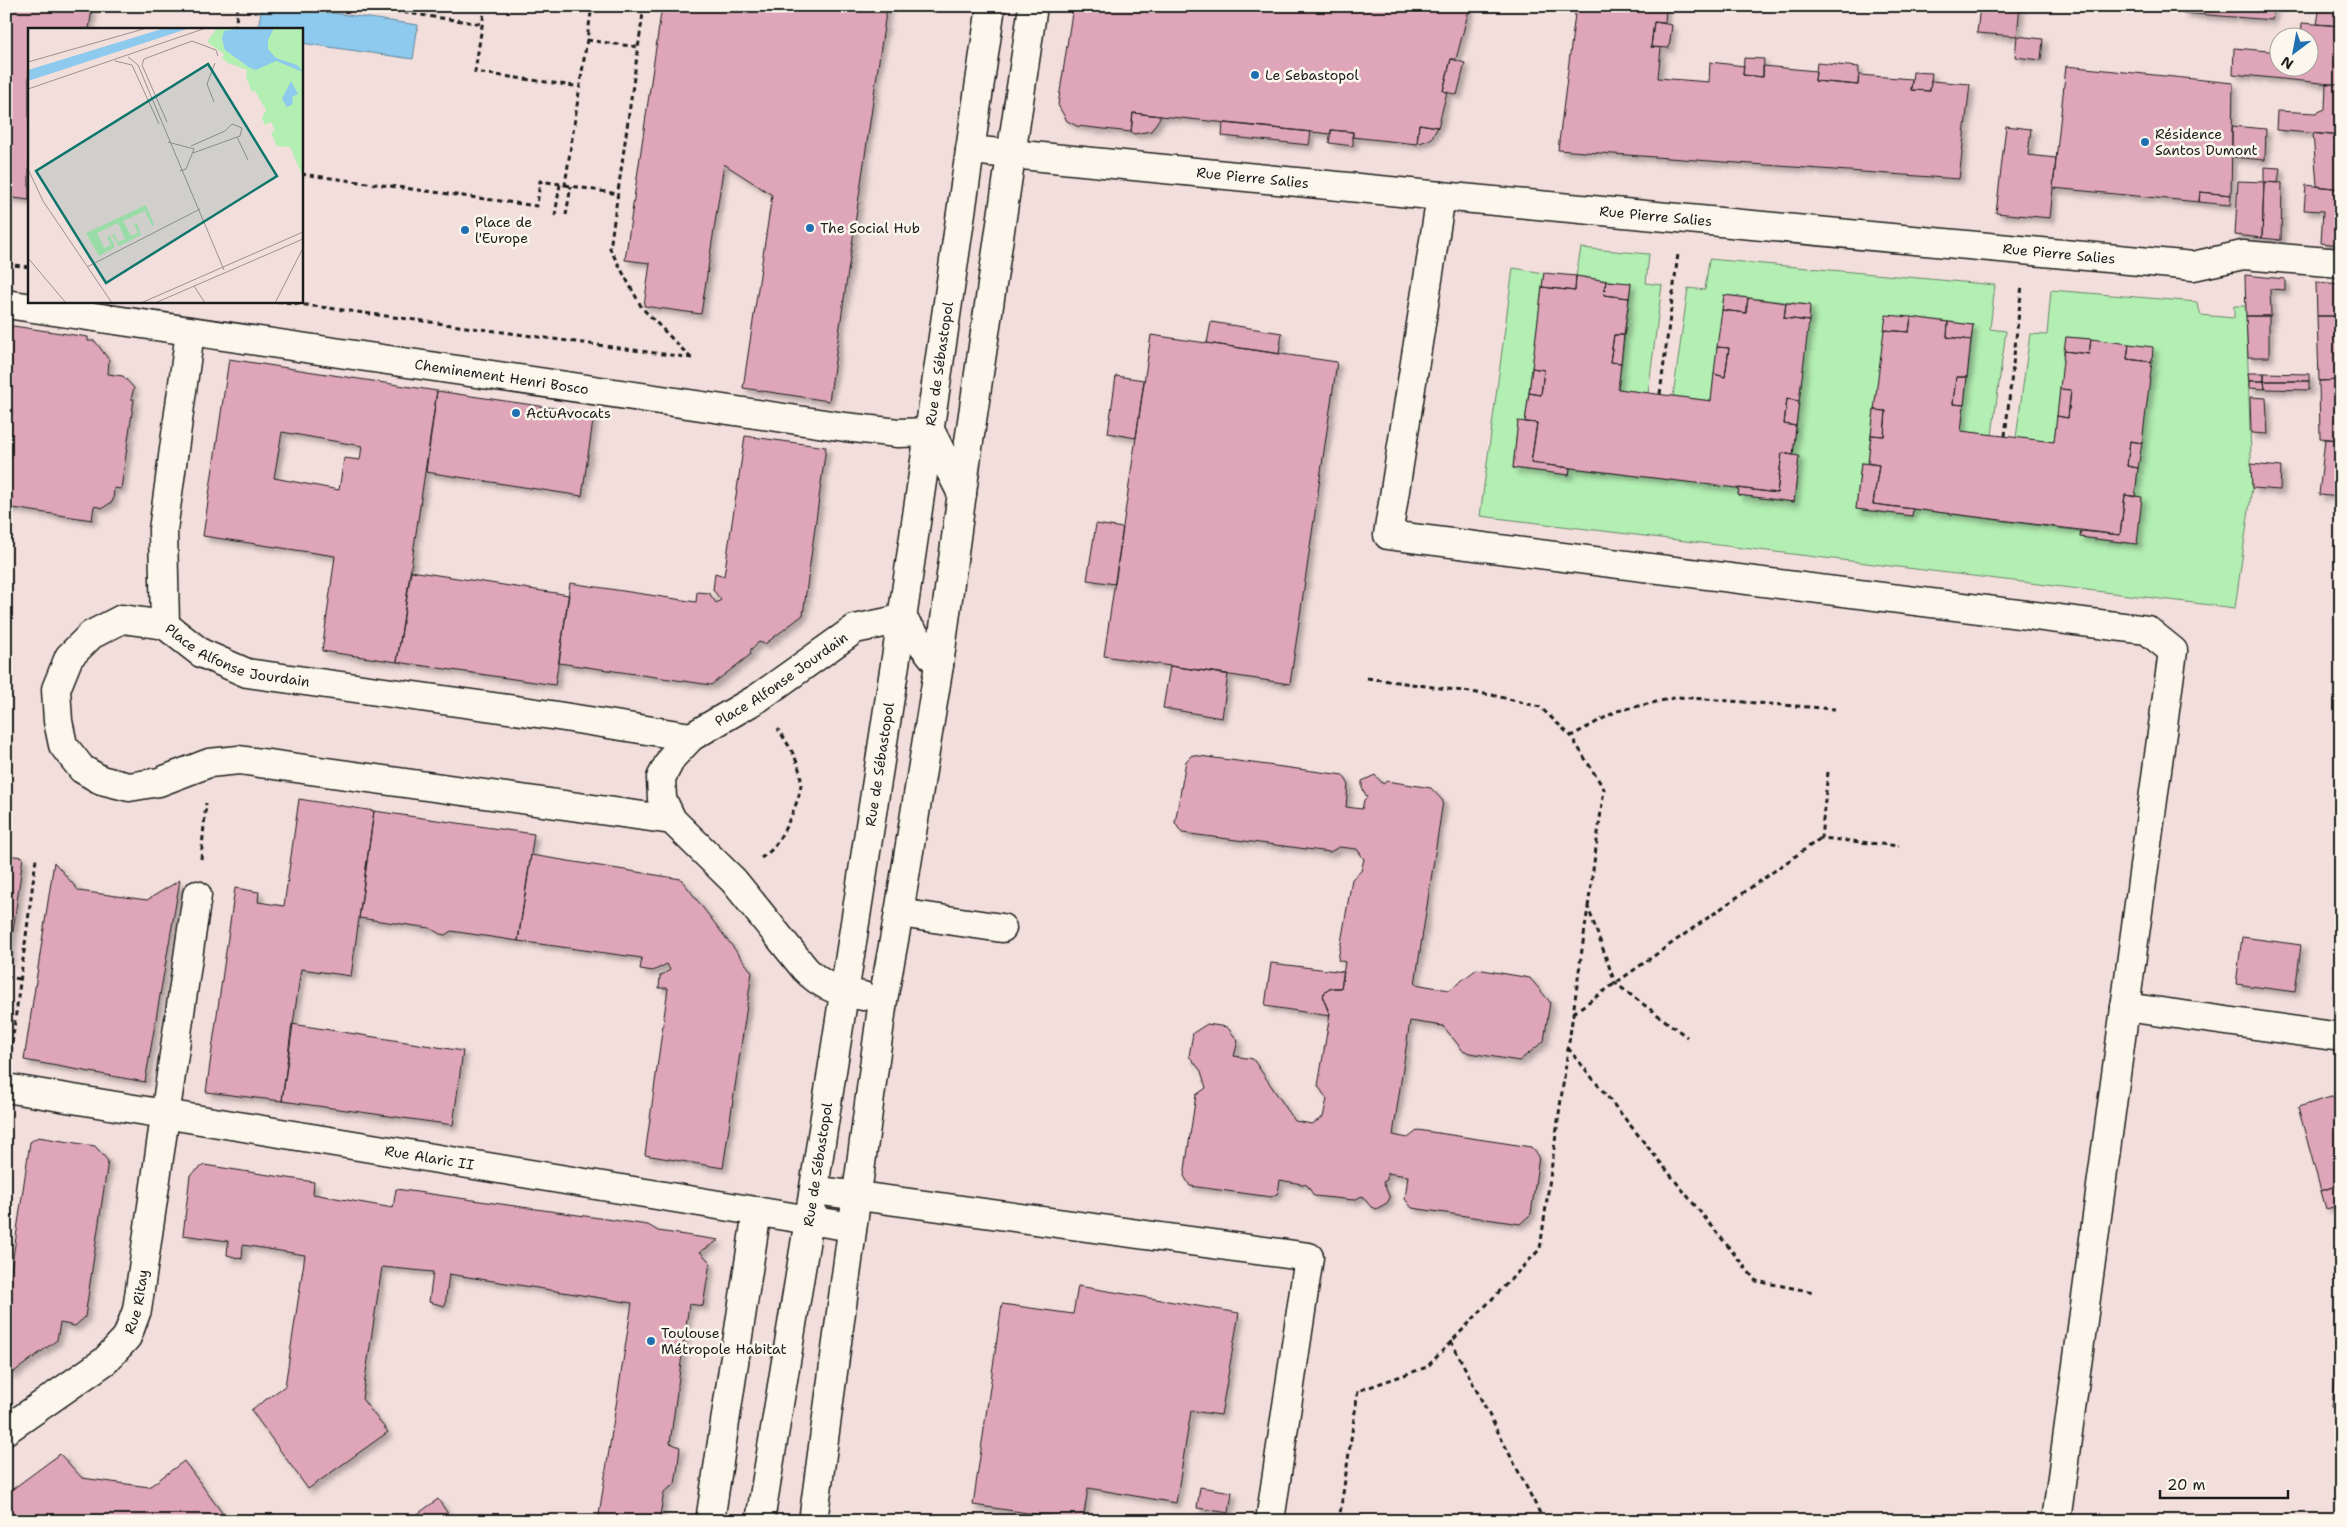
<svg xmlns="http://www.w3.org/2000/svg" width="2347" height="1527" viewBox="0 0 2347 1527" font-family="'Shantell Sans',sans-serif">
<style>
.green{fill:#b3eeb3;stroke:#688568}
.water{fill:#8dcaed;stroke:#608499}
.building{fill:#dea6b8;stroke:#1c1c1c;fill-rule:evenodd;filter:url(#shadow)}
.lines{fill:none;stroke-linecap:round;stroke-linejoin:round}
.minor-casing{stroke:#1c1c1c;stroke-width:31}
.path{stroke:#1c1c1c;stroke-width:3;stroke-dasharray:5 4;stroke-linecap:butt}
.minor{stroke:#fbf7ec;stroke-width:28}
.poi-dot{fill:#1f6fb2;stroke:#fbf7ec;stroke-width:2}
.labels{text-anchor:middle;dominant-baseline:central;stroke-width:5;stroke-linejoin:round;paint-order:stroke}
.poi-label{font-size:14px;fill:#1c1c1c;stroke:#fbf7ec;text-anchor:start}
.street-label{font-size:14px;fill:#1c1c1c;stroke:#fbf7ec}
.inset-road{fill:none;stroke:#9c918f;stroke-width:1}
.view{fill:#0f766e;fill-opacity:0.15;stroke:#0f766e;stroke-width:2.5}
.inset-edge{fill:none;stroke:#1c1c1c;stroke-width:2.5}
</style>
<defs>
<filter id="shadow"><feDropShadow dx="4.5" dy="4.5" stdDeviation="2.5" flood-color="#0004"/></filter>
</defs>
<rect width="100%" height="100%" fill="#f2dfdc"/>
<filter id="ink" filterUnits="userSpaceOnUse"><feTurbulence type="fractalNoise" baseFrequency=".02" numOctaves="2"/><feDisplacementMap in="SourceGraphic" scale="10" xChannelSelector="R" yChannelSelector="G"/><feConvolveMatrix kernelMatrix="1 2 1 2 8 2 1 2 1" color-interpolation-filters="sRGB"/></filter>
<g filter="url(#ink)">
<path class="green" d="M1581 248 1649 254 1646 283 1662 285 1648 393 1618 389 1631 284 1576 276Z
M1709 259 1995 285 1990 329 2006 331 1992 435 1961 431 1973 325 1911 317 1874 410 1868 463H1861L1856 509 1912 516 1913 509 2081 531 2080 537 2136 544 2135 497 2138 468 2091 339 2066 337 2054 442 2016 438 2030 334 2047 335 2051 290 2197 302 2201 315 2234 318V306H2246L2252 488 2235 608 1480 516 1513 268 1544 273 1525 422H1518L1513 468 1569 475 1570 468 1739 488 1738 495 1794 502 1799 456 1793 455 1810 305 1724 295 1711 401 1673 396 1688 288 1705 290Z"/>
<path class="water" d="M262 6H285L418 25 413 59 301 43V29H258Z"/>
<path class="building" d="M6 6H70L92 9 89 29H29V200L6 197Z
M662 6H887L829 401 743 388 772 195 724 164 701 314 644 306 650 263 625 260Z
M1073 6H1470L1456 59H1451L1443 91 1447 92 1438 127 1419 124 1417 144 1352 137 1353 132 1331 130V134L1133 113 1131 132 1077 126 1067 121 1058 105Z
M1576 6H1666L1665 23 1654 22 1651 47 1661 48 1658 78 1709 82 1710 62 1744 66 1743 75 1763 77V66L1816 71 1815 81 1858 85 1859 75 1912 79 1911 90 1930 91 1931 81 1970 84 1959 179 1558 150Z
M1980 6H2020L2017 36 1977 33Z
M2184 6H2274L2272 20 2183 13Z
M2320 6H2341V26L2317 24Z
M1654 22 1672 25 1669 48 1651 47Z
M2302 23 2341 26V85L2233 74 2234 48 2280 52V68H2310V38H2301Z
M2017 36 2043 39 2041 60 2015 57Z
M1744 58 1764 59 1763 77 1743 75Z
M1451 59 1465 63 1457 95 1443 91Z
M1817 63 1859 67 1858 85 1815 81Z
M2066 66 2233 83 2231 195 2200 192 2199 202 2053 188Z
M1913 72 1932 73 1930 91 1911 90Z
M2326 84 2341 85V136L2276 130 2277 111 2316 113 2325 109Z
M1133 113 1161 116 1151 131 1134 134 1131 132Z
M1223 123 1311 132 1309 145 1222 136Z
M1419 124 1438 127 1431 139 1417 144Z
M2006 126 2031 129 2028 155 2056 158 2050 218 1996 213Z
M2232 126 2266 129 2265 160 2232 157Z
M1331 130 1353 132V146L1329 143Z
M2313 133 2341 136V189L2317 186Z
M2264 167 2280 168 2278 183 2264 182Z
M2238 181 2264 182 2262 238 2235 235Z
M2264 182 2282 183 2281 240 2262 238Z
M2306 185 2341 189V245L2321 243 2323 211 2304 210Z
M2200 192 2231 195 2230 205 2199 202Z
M1544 273 1576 276 1575 291 1542 287Z
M2245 275 2285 279V290L2270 289 2271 316H2246Z
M1576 276 1606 281 1604 295 1629 298 1624 335H1614L1610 362 1621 363 1618 389 1711 401 1714 374 1725 377 1729 348 1717 347 1722 310 1746 313 1748 298 1786 303 1784 318 1809 321 1799 401 1787 399 1784 424 1796 426 1793 455 1782 453 1777 493 1531 463 1537 423 1525 422 1529 393 1541 395 1544 370 1532 368 1542 287 1575 291Z
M1606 281 1631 283 1629 298 1604 295Z
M2316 282 2341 284V316H2317Z
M1724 295 1748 298 1746 313 1722 310Z
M1786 303 1810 305 1809 321 1784 318Z
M1886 315 1911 317 1909 332 1884 330Z
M2246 316H2269V357H2248Z
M2317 316H2341V380L2319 381Z
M1911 317 1948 322 1947 337 1971 340 1967 377H1956L1953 404 1964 405 1961 431 2054 442 2057 416 2068 418 2071 390 2060 389 2064 351 2089 354 2091 339 2129 344 2127 359 2152 362 2142 443 2130 441 2127 466 2138 468 2135 497 2125 495 2120 535 1873 504 1879 465 1868 463 1871 435 1884 436 1886 411 1874 410 1884 330 1909 332Z
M1211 322 1282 333 1279 354 1207 343Z
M1948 322 1973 325 1971 340 1947 337Z
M6 325 88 337V341H95L109 360 108 374 123 376 134 388 131 399H134L121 489 114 488 113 501 103 508 94 506 92 520 6 507Z
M1151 335 1337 362 1290 684 1104 656Z
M1614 335H1624L1621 363 1610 362Z
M2066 337 2091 339 2089 354 2064 351Z
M2129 344 2153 347 2152 362 2127 359Z
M1717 347 1729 348 1725 377 1714 374Z
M229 359 437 391 397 662 322 651 335 556 203 536ZM282 432 362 446 360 460 344 458 339 490 274 478Z
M1532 368 1544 370 1541 395 1529 393Z
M2248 373H2264V381H2249Z
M2264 373 2309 374V381H2264Z
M1116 376 1144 380 1136 438 1108 433Z
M1956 377H1967L1964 405 1953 404Z
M2341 380V440L2320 438 2319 381Z
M2249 381H2264L2265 389 2249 388Z
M2264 381H2309V390L2265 389Z
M2060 389 2071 390 2068 418 2057 416Z
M437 391 594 414 582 496 426 472Z
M2250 397 2266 398 2268 434 2251 433Z
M1787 399 1799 401 1796 426 1784 424Z
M1874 410 1886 411 1884 436 1871 435Z
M1518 421 1537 423 1531 463 1570 468 1569 475 1513 468Z
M745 436 826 447 803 615 765 644 759 642 751 649 750 655 711 685 559 663 570 583 696 602 697 592 709 593 716 603 721 600 713 590 715 573 724 576Z
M2325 439 2341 440V497L2319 495Z
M2130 441 2142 443 2138 468 2127 466Z
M1782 453 1799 456 1794 502 1738 495 1739 488 1777 493Z
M1861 463 1879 465 1873 504 1913 509 1912 516 1856 509Z
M2251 464 2281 467 2280 490 2252 488Z
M2125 495 2142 497 2137 544 2080 537 2081 531 2120 535Z
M1096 524 1123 528 1115 584 1087 580Z
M411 571 569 595 555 685 397 662Z
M1170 666 1228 674 1222 718 1163 708Z
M1192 755 1343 775 1348 783 1346 807 1362 809 1364 800 1367 797 1362 788V781L1375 775 1383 784 1387 781 1431 788 1443 801 1415 984 1449 990 1477 969 1530 978 1550 1002 1544 1041 1519 1061 1464 1052 1443 1026 1410 1021 1393 1135 1408 1138 1418 1130 1531 1147 1539 1156 1531 1214 1520 1224 1412 1208 1405 1199 1408 1176 1387 1173V1180L1383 1182 1390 1198 1387 1203 1376 1209 1371 1207 1362 1196 1354 1200 1314 1196 1307 1185 1280 1180 1278 1193 1271 1197 1190 1186 1184 1176 1196 1095 1206 1088 1201 1071 1189 1056 1193 1033 1207 1024 1227 1027 1238 1041 1234 1056 1253 1059 1295 1121 1312 1124 1323 1117 1327 1099 1318 1086 1330 1014 1323 998 1324 993 1331 988H1341L1345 962 1338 960 1352 879 1361 871 1364 859 1357 849 1339 847 1330 852 1182 833 1175 823 1186 761Z
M299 799 374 811 351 976 301 969 282 1101 206 1092 235 888 259 892 258 902 284 906Z
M374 811 534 834 518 941 451 931 445 935 440 934 430 928 359 918Z
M6 855 23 857 9 961H6Z
M531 855 681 879 752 972 723 1168 645 1155 668 988H659L660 976 670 970 667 964 653 971 640 969 642 958 518 941Z
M54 862 79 891 147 900 180 880 145 1082 24 1060Z
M2242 937 2301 945 2295 992 2236 984Z
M1271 963 1344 972 1341 988H1331L1324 993 1323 998 1330 1016 1265 1006Z
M292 1024 463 1051 453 1125 282 1101Z
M2341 1094V1184L2321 1191 2298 1107Z
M38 1137 95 1146 108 1161 85 1317 75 1326 60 1323 57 1340 11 1374 6 1369V1281L10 1278 30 1142Z
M204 1165 314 1182 313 1194 393 1208 396 1189 648 1225 658 1231 719 1240 700 1252 710 1262 703 1306 689 1304 670 1443 680 1447 678 1465 675 1484 664 1492 659 1521H598L632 1303 449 1274 445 1306 429 1302 433 1272 382 1267 362 1399 388 1432 308 1489 251 1410 285 1386 305 1255 243 1245 242 1259 227 1255 228 1241 183 1235 190 1175Z
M2341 1184V1205L2326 1209 2321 1191Z
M1078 1286 1239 1313 1221 1415 1191 1411 1176 1503 1088 1488 1083 1521 973 1505 1002 1304 1073 1314Z
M2341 1328V1408L2332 1407Z
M60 1454 82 1478 149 1487 184 1461 228 1521H6V1494Z
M1200 1487 1232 1492 1229 1513 1197 1508Z
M438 1499 453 1521H408Z"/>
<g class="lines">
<g class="minor-casing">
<g id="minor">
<path id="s1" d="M970 150 1441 196 2193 266 2243 255 2341 263"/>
<path d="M1441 196 1388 535 2147 630 2173 651 2056 1521"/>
<path id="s2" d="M6 304 845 427 898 433 931 432 962 494"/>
<path d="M165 625 163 530 190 332"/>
<path id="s3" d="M672 820 239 760 209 763 159 782 129 787 101 780 82 769 63 745 58 721 56 689 69 657 91 635 122 619 165 625 201 653 247 673 551 715 691 737"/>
<path d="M899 913 1002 928"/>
<path id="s4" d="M863 996C839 992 821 986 805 969L734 881 672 820 662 799 661 778 672 757 691 737 758 698 855 629 902 619 939 665"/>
<path d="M2125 1007 2341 1037"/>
<path id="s5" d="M6 1088 852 1227"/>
<path d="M814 1190 1309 1257 1270 1521"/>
<path id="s6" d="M6 1430 105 1361 127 1337 137 1310 197 895"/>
<path d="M710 1521 757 1211"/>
<path id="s7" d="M760 1521 809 1220 902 619 991 6"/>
<path d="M813 1521 883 1000 899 913 939 665 967 455 1033 6"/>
</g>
</g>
<path class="path" d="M359 6 482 24
M485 6 475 72 581 87
M644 6 610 249 642 308 691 358
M235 29 238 6
M587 40 638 47
M301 174 537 206 540 181 560 184
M565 185 618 194
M566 215 571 186
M555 216 560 184 565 185 592 6
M6 264 29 267
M277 301 692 358
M1660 394 1678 254
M2005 436 2022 285
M1367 678 1492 695 1540 707 1571 736
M1828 772 1821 838 1899 846
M761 858C765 855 770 852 773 848 783 835 801 799 801 783 801 763 788 744 778 729
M201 859 206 803
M1588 907 1604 789 1571 736 1617 711 1678 697 1835 709
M6 977 20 979
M1573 1013 1821 838
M1568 1048 1756 1281 1814 1292
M11 1052 36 859
M1451 1341 1544 1521
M1339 1521 1358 1391 1427 1367 1540 1249 1588 907 1615 983 1687 1037"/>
<use href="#minor" class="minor"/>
</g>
</g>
<g class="poi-dot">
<circle cx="1255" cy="75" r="5"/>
<circle cx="2145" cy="142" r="5"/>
<circle cx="810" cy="228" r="5"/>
<circle cx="465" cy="230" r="5"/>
<circle cx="516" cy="413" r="5"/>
<circle cx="651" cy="1341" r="5"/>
</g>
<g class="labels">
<g class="poi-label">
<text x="1265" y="75">Le Sebastopol</text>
<text x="2155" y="134">Résidence<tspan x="2155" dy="16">Santos Dumont</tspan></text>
<text x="475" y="222">Place de<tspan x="475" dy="16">l'Europe</tspan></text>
<text x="820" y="228">The Social Hub</text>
<text x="526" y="413">ActuAvocats</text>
<text x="661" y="1333">Toulouse<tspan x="661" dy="16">Métropole Habitat</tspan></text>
</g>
<g class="street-label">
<text stroke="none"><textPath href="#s1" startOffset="284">Rue Pierre Salies</textPath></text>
<text stroke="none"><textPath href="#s1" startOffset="689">Rue Pierre Salies</textPath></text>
<text stroke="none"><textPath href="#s1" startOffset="1094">Rue Pierre Salies</textPath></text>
<text stroke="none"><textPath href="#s7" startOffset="1171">Rue de Sébastopol</textPath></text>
<text stroke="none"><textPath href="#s2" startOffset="501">Cheminement Henri Bosco</textPath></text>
<text stroke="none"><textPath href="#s3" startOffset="914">Place Alfonse Jourdain</textPath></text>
<text stroke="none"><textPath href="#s4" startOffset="468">Place Alfonse Jourdain</textPath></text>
<text stroke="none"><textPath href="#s7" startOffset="766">Rue de Sébastopol</textPath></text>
<text stroke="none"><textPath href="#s5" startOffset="429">Rue Alaric II</textPath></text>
<text stroke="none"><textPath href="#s7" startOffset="361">Rue de Sébastopol</textPath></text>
<text stroke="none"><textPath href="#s6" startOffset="190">Rue Ritay</textPath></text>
</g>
</g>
<g transform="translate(28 28)">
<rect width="275" height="275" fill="#f2dfdc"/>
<path d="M189 0H275V149L262 119 249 118 243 105 247 102 243 94 237 97 234 90 238 82 227 63 224 64 218 49 219 42 200 35 194 30 196 26 179 14ZM118 177 126 197 124 198 117 183 95 193 103 208 110 205 106 196 109 195 113 207 91 218 84 207 86 206 90 214 97 211 90 195 69 205 76 220 83 217 79 209 82 208 86 216V220L71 228 58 205Z" fill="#b3eeb3"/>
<path d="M137 0H162L0 53V42ZM212 0H246L240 12V21L248 30 269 37 275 44 248 33 228 42 222 40 197 22 194 11 196 3ZM263 53 270 66 264 69 265 76 259 79 254 71Z" fill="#8dcaed"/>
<path class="inset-road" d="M100 29 110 37 196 242M87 33 104 37 131 96M0 34 119 0M0 61 178 0M186 74 179 56 187 35M139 94 114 37 116 31 164 13 188 22 190 28M209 109 220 132M140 114 166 121 158 141 152 143M163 118 197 103 204 96 214 100 212 108 165 125M0 141 15 173 84 275M0 230 38 275M59 239 172 181M166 258 177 275M113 275 275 204M127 275 275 211M247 275 275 220"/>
<path class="view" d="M180 36 249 148 78 255 8 143Z"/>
<rect width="275" height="275" class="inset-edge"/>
</g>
<rect width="2347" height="1527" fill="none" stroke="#fbf7ec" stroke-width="25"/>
<rect x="12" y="12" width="2322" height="1502" fill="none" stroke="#1c1c1c" stroke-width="2" filter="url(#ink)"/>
<g transform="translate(2294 52) rotate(212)"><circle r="24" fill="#fbf7ec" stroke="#a29f99"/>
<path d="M0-4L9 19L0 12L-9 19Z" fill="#1f6fb2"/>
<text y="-8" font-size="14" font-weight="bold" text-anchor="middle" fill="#1c1c1c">N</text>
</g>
<path d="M2160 1490v8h128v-8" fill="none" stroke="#1c1c1c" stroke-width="2.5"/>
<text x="2167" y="1490" font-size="15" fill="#1c1c1c" stroke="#fbf7ec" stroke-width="4" paint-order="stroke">20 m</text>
</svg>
